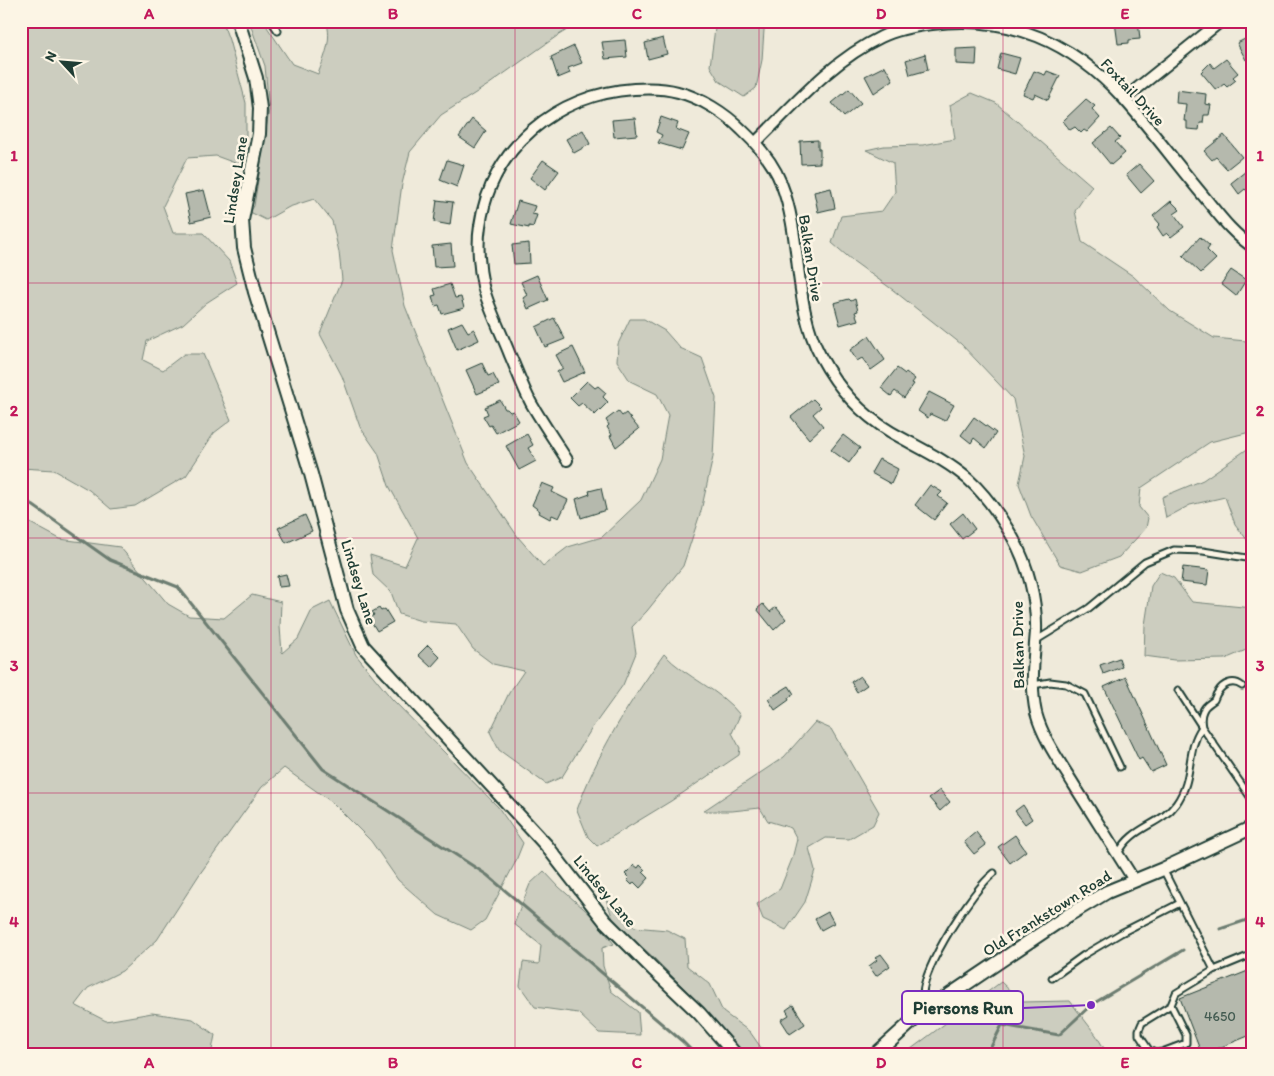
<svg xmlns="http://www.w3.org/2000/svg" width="1274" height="1076" viewBox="0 0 1274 1076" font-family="Itim,sans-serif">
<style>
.green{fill:#cccdbf;stroke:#76857a}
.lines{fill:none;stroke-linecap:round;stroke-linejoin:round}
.stream{stroke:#6c7d71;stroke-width:3}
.building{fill:#b5b9ad;stroke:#1f3d34}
.service-casing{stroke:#1f3d34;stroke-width:9}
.minor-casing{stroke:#1f3d34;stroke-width:14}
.tertiary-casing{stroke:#1f3d34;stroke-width:16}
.service{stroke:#fcf5e5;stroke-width:5}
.minor{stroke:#fcf5e5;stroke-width:10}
.tertiary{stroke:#fcf5e5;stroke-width:12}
.grid{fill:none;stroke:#c2185b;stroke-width:1;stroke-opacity:0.55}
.labels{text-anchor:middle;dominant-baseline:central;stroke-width:5;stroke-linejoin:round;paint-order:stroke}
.number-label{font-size:14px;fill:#445c52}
.street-label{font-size:16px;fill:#1f3d34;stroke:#fcf5e5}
.leader{fill:none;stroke:#7b2cbf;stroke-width:2}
.callout-dot{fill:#7b2cbf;stroke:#fcf5e5;stroke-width:2}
.callout{fill:#fcf5e5;stroke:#7b2cbf;stroke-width:2}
.callout-label{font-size:18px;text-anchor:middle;font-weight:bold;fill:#1f3d34}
.neatline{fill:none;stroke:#c2185b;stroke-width:2}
.grid-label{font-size:16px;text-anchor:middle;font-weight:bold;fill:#c2185b}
</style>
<rect width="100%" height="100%" fill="#efeada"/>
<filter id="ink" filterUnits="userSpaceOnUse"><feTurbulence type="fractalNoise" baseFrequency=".02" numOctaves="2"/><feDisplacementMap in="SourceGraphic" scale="10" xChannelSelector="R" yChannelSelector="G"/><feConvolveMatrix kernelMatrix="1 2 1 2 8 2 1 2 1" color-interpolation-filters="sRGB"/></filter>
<g filter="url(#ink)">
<path class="green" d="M21 21H222L229 40 246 103V142L243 166 216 156 187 158 163 206 173 233H203L229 261 237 283 206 303 183 324 147 341 143 360 163 370 184 354H203L231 420 214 433 186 476 135 506 111 509 89 490 54 470 21 468Z
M249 21H263L292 64 318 74C324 58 333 39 326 21H582L557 36 488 85 441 115 410 152 402 184 393 250 405 306 468 463 518 537 543 566 568 547 602 537 641 500 660 459 668 415 657 394 630 381 617 361 618 344 630 319H644L665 331 680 348 702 358 716 398 713 457 701 511 683 566 647 611 632 627 636 653 623 685 592 728 562 777 546 784 499 750 490 732 509 693 524 671 493 664 473 649 456 624 421 621 399 614 391 592 373 575 370 555 405 566 418 538 389 486 378 453 360 427 342 376 320 334 342 280 339 252 332 221 314 199 289 207 266 220 250 212 254 206 269 110 265 66Z
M716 21H767L764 30 762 60 756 88 744 97 719 81 710 66Z
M972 93 996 103 1092 186 1075 211 1082 242 1133 276 1170 311 1214 338 1246 341 1253 348V427L1250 432 1210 442 1141 488 1139 507 1148 518 1146 528 1119 557 1082 571 1060 565 1031 516 1019 484 1025 456 1013 399 961 344 893 290 853 261 832 243 841 216 882 211 895 192 893 163 866 150 884 146 923 145 955 139 950 105Z
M1253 445V545H1251L1235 524 1225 497 1190 505 1166 518 1162 497 1203 480Z
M21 518 60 539 120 547 168 604 189 616 224 618 252 595 281 602 280 627 282 653 298 639 312 610 330 601 356 655 392 699 498 807 523 843 515 863 485 920 471 930 438 915 398 880 371 841 333 803 284 768 262 787 199 875 157 940 122 971 88 988 75 1005 106 1021 152 1013 193 1019 215 1035 211 1055H21Z
M1160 572 1174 578 1192 602 1253 608V647L1225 659 1174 660 1144 656 1145 625 1151 586Z
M664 654C686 678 720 689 740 715L732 733 740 748 739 755 671 801 597 846 588 837 577 810C597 753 629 703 664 654Z
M815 722 831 729 879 812 873 825 849 839 826 838 809 848 815 870 805 902 786 930 763 919 757 904 780 889 792 859 797 839 791 828 768 821 760 808 732 811H703L784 757Z
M544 871 559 887 591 915 614 944 602 948 603 966 611 991 638 1012 640 1035 599 1033 578 1013 535 1007 520 986 523 962 539 964 541 945 514 924 530 884Z
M606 899 634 927 667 930 685 939 687 966 710 984 723 1012 750 1032 762 1049 763 1055H742L732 1039 705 1009 653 957 614 922Z
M1001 982 1022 1002 1070 1001 1096 1035 1108 1055H903Z"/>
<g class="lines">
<path class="stream" d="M21 497 110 560 178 587 323 769 487 875 682 1041 696 1055
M1220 929 1253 918
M987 1055 1002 1025 1059 1035 1091 1005 1183 950"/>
</g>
<path class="building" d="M1124 21H1138L1140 39 1129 40V43L1118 44 1115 22Z
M1253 35V57L1246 60 1237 43Z
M663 38 667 54 648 59 645 43Z
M625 40 627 57 605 59 602 42Z
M574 46 582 63 568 68 570 73 558 78 551 57Z
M977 48 976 65 956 64V49Z
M1001 53 1020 58 1015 74 997 69Z
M925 54 928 70 910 75 906 60Z
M1226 59 1238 73 1233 77 1236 80 1227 87 1224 84 1216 90 1201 72 1210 63 1214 68Z
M885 66 893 80 874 93 865 76Z
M1034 71 1045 75 1047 71 1060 76 1048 100 1035 94 1033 98 1023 94Z
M849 89 861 103 844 117 832 103Z
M1177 90 1206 94 1205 104 1211 105 1209 115H1204L1203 123H1200L1199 130 1187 129V121H1184L1186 104 1176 103Z
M1086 99 1095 106 1092 109 1100 118 1087 132 1084 130 1081 133 1075 127 1070 130 1063 121Z
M661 117 678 123 676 129 689 134 682 150 658 143 662 135 656 132Z
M635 118 637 135 614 137 612 120Z
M472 119 486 131 475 148 459 137Z
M1111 128 1120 138 1115 142 1125 153 1111 165 1093 143Z
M583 130 590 144 574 153 566 139Z
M1224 135 1242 157 1227 169 1216 157 1212 160 1204 151Z
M818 140V149H820V163L801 164 800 141Z
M447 160 464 165 457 187 440 180Z
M543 160 559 171 545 190 530 178Z
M1139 164 1154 181 1141 193 1126 175Z
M1251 167 1253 169V197L1245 189 1239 194 1231 183Z
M831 188 835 208 818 212 814 192Z
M204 190 211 217 191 222 185 194Z
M437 200 453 202 450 225 434 222Z
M518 201 535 206 532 214 537 215 533 227 529 226V228L511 224Z
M1171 201 1180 210 1174 214 1184 227 1171 237 1167 233 1163 236 1157 227 1160 224 1153 216Z
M1200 237 1210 246 1207 250 1216 259 1201 273 1183 256Z
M529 243 530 263 514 264 512 245Z
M451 244 453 266 434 267 432 246Z
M1231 270 1246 280 1236 296 1221 284Z
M537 275 548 300 528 309 523 298 527 295 521 282Z
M450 284 455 298 461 297 464 308 442 314 439 305 435 306 432 296 436 295 434 289Z
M849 299 851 301 855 299 858 311 855 312 858 320 840 325 834 303Z
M554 318 565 339 545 347 536 327Z
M462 322 468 332 474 329 479 340 457 350 448 328Z
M869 336 885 360 871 370 862 358 857 361 850 350Z
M573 347 585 372 562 382 557 372 563 368 556 355Z
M482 363 488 376 493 374 499 385 477 394 466 370Z
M897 368 905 374 906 372 915 379 912 383 914 384 904 398 895 391 891 396 881 388Z
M587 381 595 388 598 386 606 393 603 397 608 402 595 415 582 403 578 406 570 398Z
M929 392 954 405 945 421 930 414 928 418 918 411Z
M813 399 821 407 813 414 823 426 809 439 791 417Z
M500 400 505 409H507L510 412 513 411 519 421 496 433 491 425 489 426 483 416 488 414 485 407Z
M618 411 622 416 626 413 639 429 616 447 610 436 612 435 607 427 609 425 606 420Z
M974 417 996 433 986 448 974 438 971 443 961 435Z
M527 434 533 445 528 448 536 461 519 470 506 446Z
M843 435 860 448 849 463 831 450Z
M879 459 898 469 891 484 871 473Z
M542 483 554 488 552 492 568 500 559 518 552 515 550 519 539 513 540 511 532 505Z
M930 485 942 492 938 496 947 503 934 520 915 505Z
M601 488 606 510 581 518 576 499 590 494 589 491Z
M963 513 975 529 962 539 950 524Z
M305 515 312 531 286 543 278 528Z
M1183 567 1209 570 1207 585 1181 582Z
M286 574 289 586 279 587 277 576Z
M763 604 770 612 776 607 786 619 774 630 757 609Z
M379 608 381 611 385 609 393 622 377 631 369 618 374 615 372 612Z
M428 645 440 657 431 667 418 655Z
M1119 658 1122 667 1103 674 1100 665Z
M860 676 867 685 857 692 851 682Z
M1126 677 1166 765 1151 772 1142 758 1139 760 1104 687Z
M789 686 794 694 788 698 789 700 775 710 768 699Z
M940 790 950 802 940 811 929 798Z
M1023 805 1032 819 1025 824 1015 811Z
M976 832 986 845 974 854 964 842Z
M1015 835 1026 851 1010 863 998 847Z
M634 865 638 868 640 865 645 870 643 872 649 878 640 888 634 882 632 885 627 880 629 878 625 874Z
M828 912 834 923 821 930 815 919Z
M881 954 890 966 876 976 869 966 877 960 875 958Z
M1253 969V1034L1202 1055 1180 998Z
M793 1005 805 1024 790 1034 781 1020 789 1015 786 1010Z"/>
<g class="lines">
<g class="service-casing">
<path id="service" d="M271 21 278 31
M1035 641 1089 608 1145 562 1174 550 1203 551 1253 559
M1033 685 1050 682 1066 684 1085 694 1120 767
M1242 686C1233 679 1223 684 1218 692 1216 694 1215 698 1214 700 1209 704 1205 705 1203 711 1200 717 1201 722 1202 727L1253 801
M1118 854C1132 826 1160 826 1176 804 1195 778 1185 751 1202 727L1178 690
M1163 869 1214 970 1176 993 1171 1005 1142 1023 1139 1030V1035L1149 1050 1155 1053 1162 1052 1186 1043V1035L1171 1005
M1214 970 1253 954
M1052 978 1084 955 1121 933 1180 903
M928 1009C926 1004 923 1000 923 994 924 966 972 890 994 873"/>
</g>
<g class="minor-casing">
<path id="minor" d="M1124 99 1221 21
M755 143C794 105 831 61 881 37 897 29 915 26 932 24 1010 14 1072 42 1124 99 1151 129 1175 162 1201 193 1217 212 1231 233 1253 247
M567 460C555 441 542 422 531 403 523 388 517 371 510 355 502 334 488 307 483 286 479 268 477 244 480 226 491 147 557 94 634 89 648 88 664 88 678 92 701 98 725 113 742 130 758 145 773 162 781 183 803 239 792 303 821 357 837 387 861 414 891 432 917 447 945 459 968 479 986 495 1001 517 1013 538 1028 565 1037 600 1036 631 1034 659 1030 686 1036 713 1043 739 1060 762 1074 785 1094 817 1114 848 1134 880"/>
</g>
<g class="tertiary-casing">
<path id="tertiary" d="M238 21 256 78 260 108 259 134 242 220 244 248 255 292 311 474 347 610 363 646 546 845 605 921 655 971 699 1013 736 1055
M875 1055 917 1017 1067 916 1107 892 1163 869 1253 827"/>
</g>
<use href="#service" class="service"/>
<use href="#minor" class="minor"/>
<use href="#tertiary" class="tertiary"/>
</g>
</g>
<path class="grid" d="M271 21V1055M515 21V1055M759 21V1055M1003 21V1055M21 283H1253M21 538H1253M21 793H1253"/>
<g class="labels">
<g class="number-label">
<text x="1220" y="1016">4650</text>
</g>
<g class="street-label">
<text transform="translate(1133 92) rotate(47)">Foxtail Drive</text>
<text transform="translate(235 180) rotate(-81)">Lindsey Lane</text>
<text transform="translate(811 258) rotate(81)">Balkan Drive</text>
<text transform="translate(359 582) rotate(73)">Lindsey Lane</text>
<text transform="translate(1018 645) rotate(-91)">Balkan Drive</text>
<text transform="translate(605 891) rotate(50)">Lindsey Lane</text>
<text transform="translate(1047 913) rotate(-32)">Old Frankstown Road</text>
</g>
</g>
<path class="leader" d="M1091 1005L1023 1008"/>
<circle class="callout-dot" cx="1091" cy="1005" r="5"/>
<rect class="callout" x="902" y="991" width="121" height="33" rx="5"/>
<g class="callout-label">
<text x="963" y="1014">Piersons Run</text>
</g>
<rect width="1274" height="1076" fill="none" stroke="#fcf5e5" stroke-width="55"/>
<g transform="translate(62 62) rotate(296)" stroke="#fcf5e5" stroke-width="4" paint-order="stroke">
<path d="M0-4L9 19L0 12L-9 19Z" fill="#1f3d34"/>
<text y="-8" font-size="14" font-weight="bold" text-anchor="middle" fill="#1f3d34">N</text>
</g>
<rect x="28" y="28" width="1218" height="1020" class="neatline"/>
<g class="grid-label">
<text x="149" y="19">A</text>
<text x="393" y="19">B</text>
<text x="637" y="19">C</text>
<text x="881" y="19">D</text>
<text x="1125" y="19">E</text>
<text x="14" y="161">1</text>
<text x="1260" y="161">1</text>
<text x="14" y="416">2</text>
<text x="1260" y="416">2</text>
<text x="14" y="671">3</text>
<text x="1260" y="671">3</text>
<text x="14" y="927">4</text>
<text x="1260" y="927">4</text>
<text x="149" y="1068">A</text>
<text x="393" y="1068">B</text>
<text x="637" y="1068">C</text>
<text x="881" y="1068">D</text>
<text x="1125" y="1068">E</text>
</g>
</svg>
